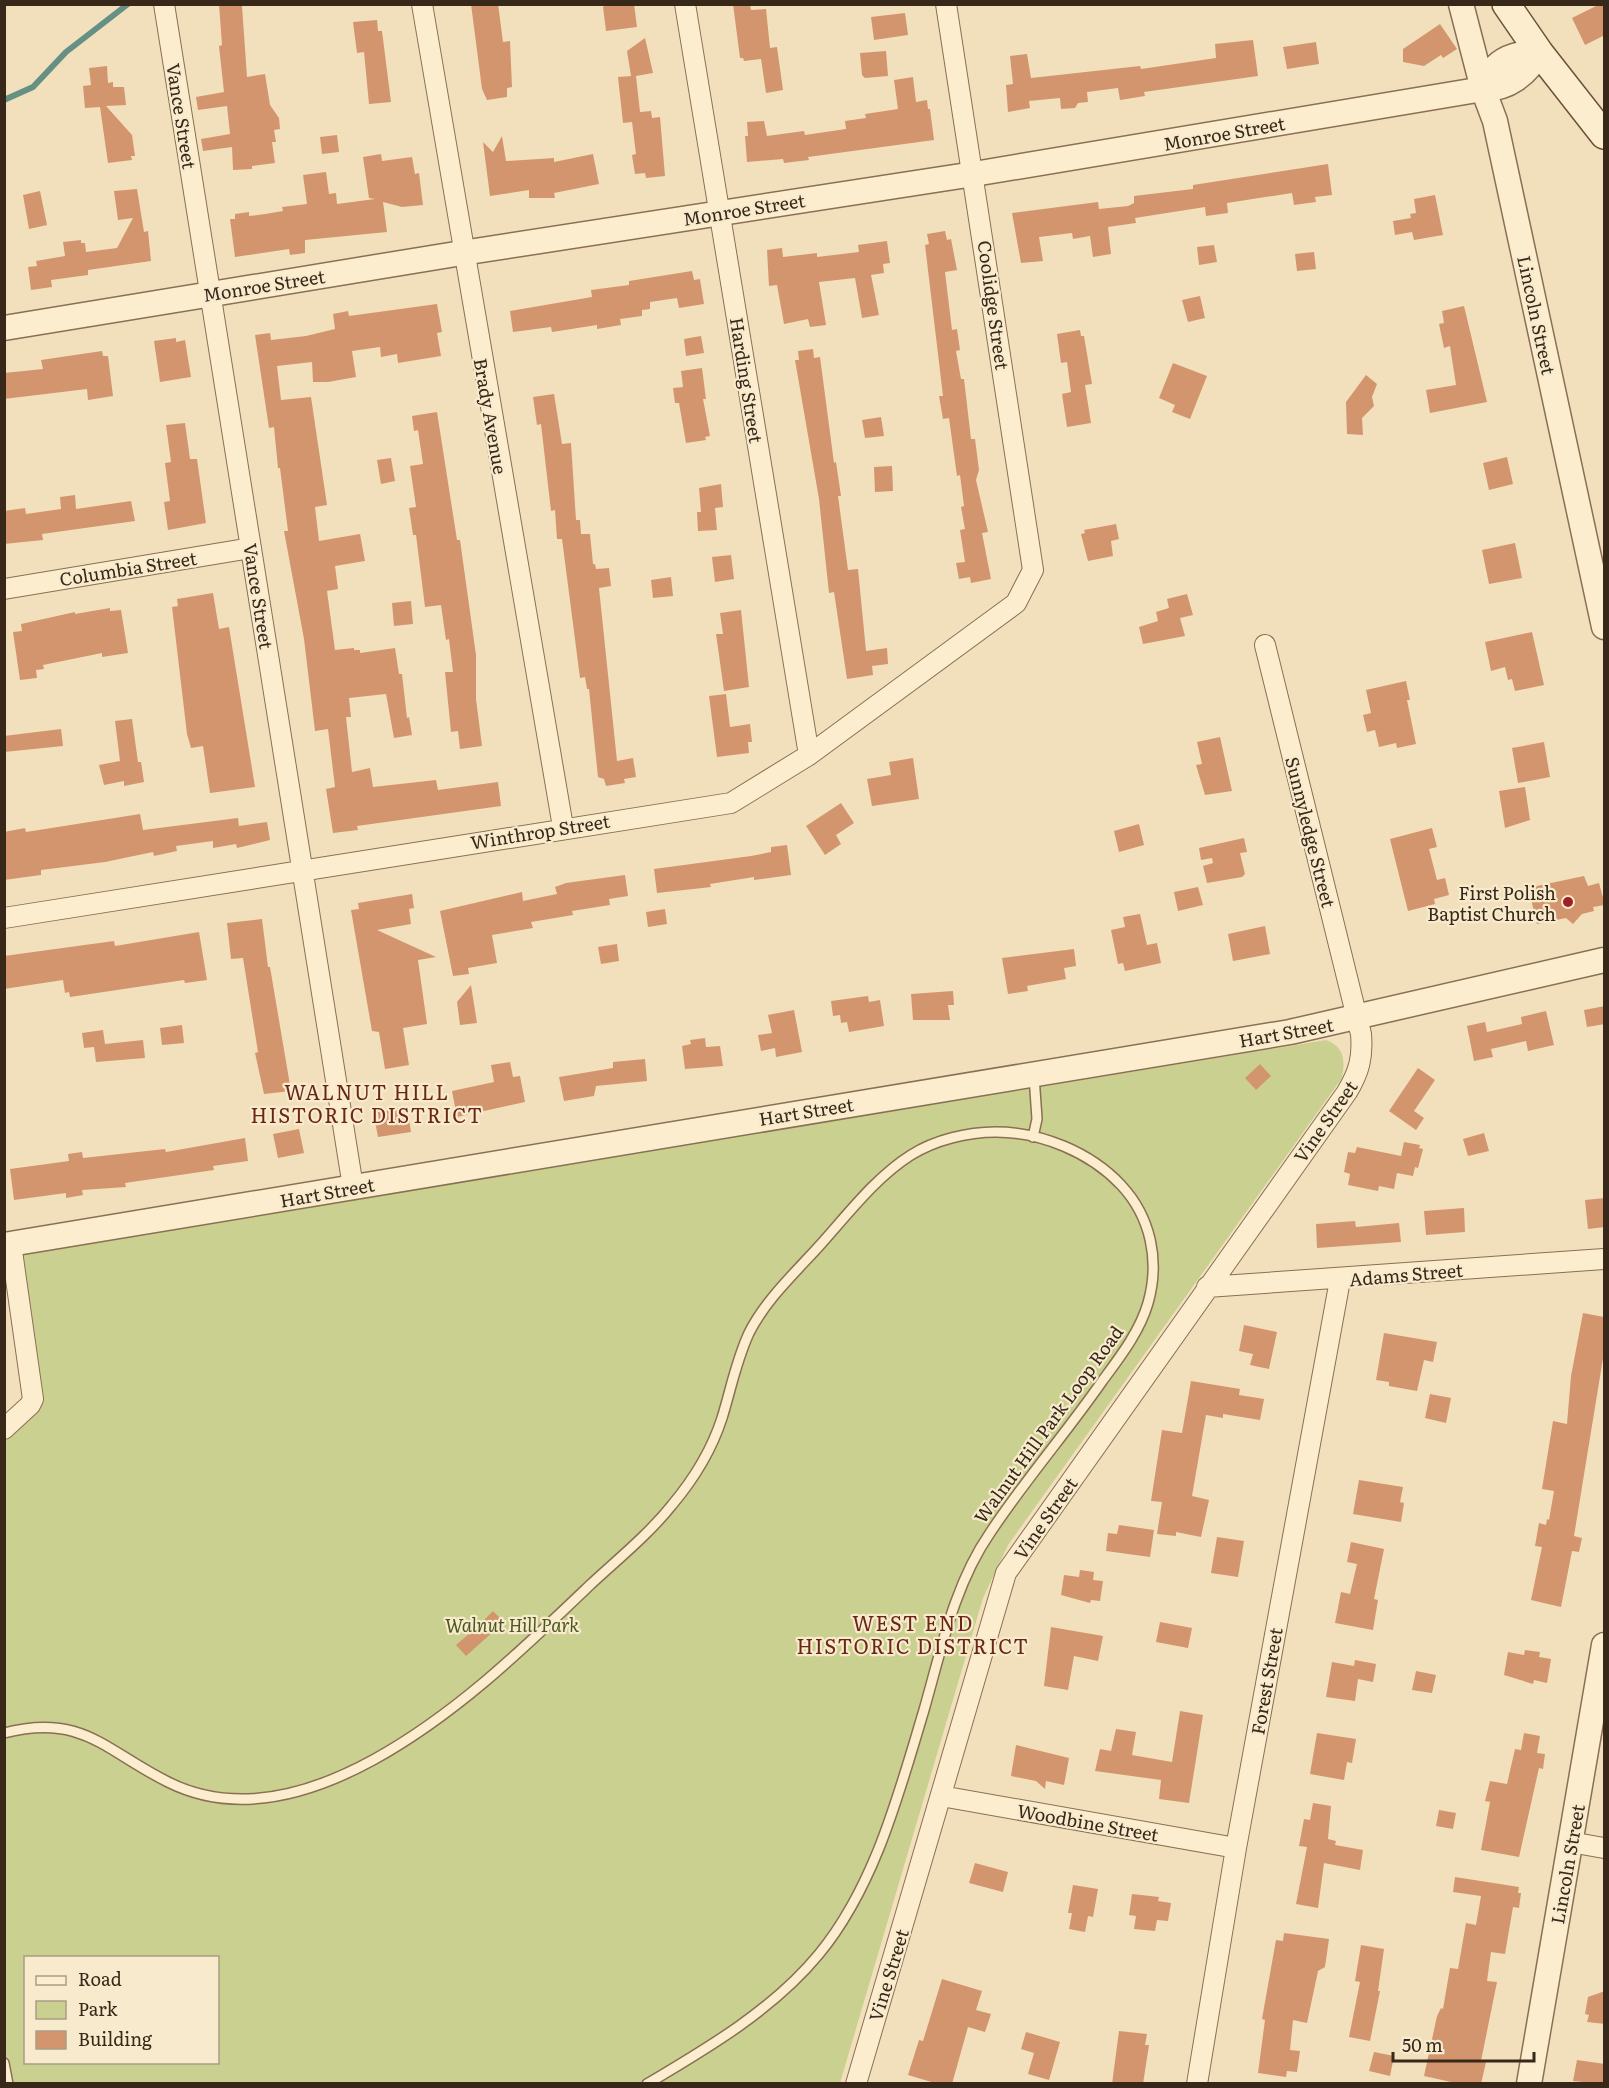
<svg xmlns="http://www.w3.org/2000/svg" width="1609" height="2088" viewBox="0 0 1609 2088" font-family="Literata,serif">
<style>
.green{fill:#cad08f;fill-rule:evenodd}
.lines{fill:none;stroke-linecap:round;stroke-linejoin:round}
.stream{stroke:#679085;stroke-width:6}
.building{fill:#d3956e}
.service-casing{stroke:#8a6f54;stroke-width:12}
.minor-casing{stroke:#8a6f54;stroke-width:22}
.tertiary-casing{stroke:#8a6f54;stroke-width:27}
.secondary-casing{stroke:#6c5037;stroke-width:30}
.service{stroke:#fcedcf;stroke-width:9}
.minor{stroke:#fcedcf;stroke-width:20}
.tertiary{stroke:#fcedcf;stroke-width:24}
.secondary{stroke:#fcedcf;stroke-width:27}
.poi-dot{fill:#9f1f23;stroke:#f8eacc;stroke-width:2}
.labels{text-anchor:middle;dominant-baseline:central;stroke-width:4.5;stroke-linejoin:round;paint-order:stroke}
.street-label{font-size:18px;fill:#38281a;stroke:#f8eacc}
.poi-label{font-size:18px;fill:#38281a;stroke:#f8eacc;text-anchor:end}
.park-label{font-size:18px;font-style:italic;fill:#4a561f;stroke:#f8eacc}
.neighbourhood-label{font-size:20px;letter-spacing:1.5px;fill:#692516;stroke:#f8eacc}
</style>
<rect width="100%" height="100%" fill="#f2e0bc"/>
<path class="green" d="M1326 1040C1345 1047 1345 1061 1342 1078L1008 1545 983 1598 840 2083 5 2084 4 1441 36 1412 22 1253ZM26 1958H218V2062H26Z"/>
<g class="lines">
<path class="stream" d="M4 100 33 87 66 52 128 4"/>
</g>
<path class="building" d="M219 4 242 6 247 77 265 74 270 105 279 118 280 129 274 130 276 142H272L275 163 252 166V169L233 170 232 147 203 151 201 139 230 134 227 106 198 110 196 97 224 92 219 46 222 45Z
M471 4H498L503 42 510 41 512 87 507 88V97L487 100 482 89Z
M607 4H634L637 27 606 31 603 7Z
M733 4H750L751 10 766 9 770 48 777 47 783 90 766 93 761 59 744 61 743 58H740Z
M1600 4H1605V35L1585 45 1572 18Z
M905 13 908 35 874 40 871 17Z
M377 20 378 31H382L391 102 369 104 364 52 357 53 353 22Z
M1440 24 1457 49 1443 58 1441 55 1424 66 1403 62V49Z
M645 38 653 73 636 76 640 112 651 111 652 118 660 117 665 176 646 178 645 173 635 174 632 155 636 154 632 122 623 123 618 77 631 76 627 51Z
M1253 40 1258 76 1144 92 1145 96 1120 100 1118 88 1087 92 1088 102 1078 103 1075 108 1061 109 1060 98 1029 101 1030 108 1008 112 1006 85 1013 84 1010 56 1027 54 1031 78 1140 66 1141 69 1216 58 1215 44Z
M1316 42 1319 64 1287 69 1283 47Z
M886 51 888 76 865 78 862 75 860 53Z
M107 66 108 83 113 82V87H124L126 105 106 106 132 135 135 156H131L132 160 108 163 100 107 85 108 83 86 91 85 89 68Z
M913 77 916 102 927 100 928 109H930L934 140 808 157 809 160 784 163 783 159 747 162 745 136H748L747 122 764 121 767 136 804 131 805 135 846 129 845 121 866 118 865 114 898 109 894 80Z
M337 135 339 152 322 154 320 137Z
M502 136 506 161 554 158V162L593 154 599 184 554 193 555 198H529V190L490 196 483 142 493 152Z
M381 154 382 161 412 157 415 174 419 173 423 205 402 207 383 202 387 232 305 240V253L290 255 289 249 235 257 230 219H235V214L249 212V216L265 214 283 211 282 207 307 204 303 175 326 172 329 194 336 193 337 204 375 199 369 198 363 157Z
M1328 164 1332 195 1315 197 1316 202 1294 205 1292 193 1227 203 1228 213 1206 216 1205 207 1135 218 1136 223 1108 227 1111 254 1093 257 1090 236 1073 239 1072 233 1039 237 1043 261 1021 263 1012 213 1098 202 1099 209 1128 206 1134 203V196L1193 189V185Z
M137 189 144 232 148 231 151 261 88 270V275L51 280 52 287 31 290 28 267 37 266 36 261 65 256 63 242 81 240V243H85L86 252 117 248 133 218 118 220 114 191Z
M40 191 47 225 29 229 23 195Z
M1435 195 1443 235 1414 240 1412 232 1395 235 1393 221 1411 218 1410 214 1416 213 1414 199Z
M945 231 947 240 951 239 957 270 945 272 952 330 957 329 960 350 956 351 961 379H964L971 439H975L979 470 976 480 988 532 982 533 991 579 971 583 970 577 959 579 956 563 965 562 960 530 965 529 961 507 964 506 960 475 957 476 949 418 943 419 939 396H943L925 245 929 244 927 234Z
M887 241 890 263 883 264 884 273 871 275 879 315 862 318 855 278 819 282 826 325 810 327 808 319 784 324 777 285 769 286 767 250 782 248 783 257 817 253V257L859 252 858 245Z
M1214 245 1217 262 1199 265 1197 247Z
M1314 252 1316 269 1297 271 1295 254Z
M692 271 694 280 700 279 704 304 679 308 677 298 650 302V309L642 310V316L620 319 621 325 597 329V325L552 332 551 327 513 332 510 311 592 297 591 290 629 285V281Z
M1200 296 1205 318 1188 322 1182 300Z
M437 304 442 332 437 333 441 356 398 363 397 354 381 357 380 347 352 351 356 377 328 382H313L312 362 277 366 281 400 311 397 327 505 315 507 319 541 360 534 365 561 335 566 338 589 327 591 335 650 354 648V650H360V653L395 648 399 674H402L407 718 409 717 412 735 394 738 386 694 349 698 351 717H346L352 772 370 768 373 787 436 780 438 790 498 782 501 806 357 826 358 830 333 833 326 789 335 787 328 729 315 731 304 639 284 531H288L280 468H278L274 427 269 428 255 335 270 333 271 340 306 336 335 329 333 314 348 311 349 316Z
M1464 306 1487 402 1430 413 1426 390 1456 385 1450 346 1444 348 1439 324 1444 323 1442 311Z
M1080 330 1081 336H1084L1092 384 1085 385 1091 423 1067 427 1062 394 1071 392 1067 362 1061 363 1057 334Z
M701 336 704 353 686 356 684 339Z
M176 338V342L185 340 191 377 160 382 154 341Z
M813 349 814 358 820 357 834 463 836 462 841 496H838L848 570 858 569 866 651 887 648 888 664 872 666 873 675 847 679 834 592 829 593 819 499 795 360H799L798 351Z
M102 351 103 356H108L113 396 88 400 87 389 4 399V373L43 369 41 360Z
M1173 363 1207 376 1190 419 1172 412 1175 405 1159 398Z
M702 368 706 399H703L710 436 705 437 706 440 686 443 679 403H675L673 388 683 387 681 371Z
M1366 375 1377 384 1372 397 1374 406 1362 418 1363 435 1347 434 1346 402Z
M554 394 562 444 571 443 576 520H580L581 534H590L593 564H595L596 569 609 568 611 586 599 588 617 761 633 758 636 777 624 779 625 783 606 786 604 779 598 777 589 689H587L585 677 580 678 562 539H557L555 510 551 511 541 424 537 425 533 397Z
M437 412 457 540H460L476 655V699L482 746 460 749 458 731 451 732 445 672H453L449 639 446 640 441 605 425 607 416 535H413L409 508 416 507 410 466 423 464 418 430 414 431 412 416Z
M881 417 884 436 865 438 862 420Z
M185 423 190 459H197L206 523 168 530 164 502 170 501 165 463 171 462 166 425Z
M1507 457 1513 484 1489 490 1483 463Z
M391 458 395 481 381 484 377 460Z
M892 466 893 491 875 492 874 467Z
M721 484 723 507 715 508 717 530 698 531 697 512H701L699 488Z
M75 495 76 509 131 501 135 521 42 534 43 540 4 544V511L25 508 26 514 61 509 60 497Z
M1116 524 1119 539 1111 541 1113 556 1088 561 1081 534 1085 533 1084 530Z
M1515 543 1522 578 1489 584 1482 550Z
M731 555 734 579 715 582 712 557Z
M671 577 673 596 653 598 651 580Z
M213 593 219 629 229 627 255 787 210 793 203 746 191 748 187 734 172 607 178 606 177 599Z
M1187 594 1193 615 1180 618 1185 636 1143 644 1139 627 1158 621 1156 612 1169 608 1167 599Z
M411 601 413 624 394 626 392 603Z
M110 608V611L121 610 128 653 102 657V653L43 665 44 669 36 670 37 678 20 680 13 632 22 631 21 624 75 612V614Z
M741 610 749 687 724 691 716 634H723L720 613Z
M1532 632 1544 685 1515 691 1512 679 1508 680 1505 667 1491 671 1485 642Z
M1406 681 1410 700H1407L1416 744 1397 748 1396 743 1379 747 1375 730 1367 732 1363 715 1371 713 1366 690Z
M726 694 730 727 750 724 752 742H748L749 753 717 757 709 696Z
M132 719 138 762H141L144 782 124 786V781L104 785 99 765 120 761 115 721Z
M61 729 63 746 4 752V736Z
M1220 737 1232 791 1205 795 1196 765 1202 764 1197 742Z
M1544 742 1550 777 1518 783 1512 748Z
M913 758 919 799 872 806 867 779 891 775 889 762Z
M1525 787 1530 820 1505 828 1499 791Z
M841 803 854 823 836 835 841 844 825 855 806 826Z
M140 814 143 830 238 818 239 826 267 822 270 840 237 848 236 844 213 848V841L176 846 177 851 154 856 153 852 105 862 41 870V875L4 880V832L25 828 26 832Z
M1139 824 1144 845 1119 852 1114 831Z
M1432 828 1437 847 1429 849 1437 880 1445 878 1449 895 1434 899 1435 904 1408 911 1390 839Z
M1244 838 1247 852 1240 853 1245 874 1242 877 1207 883 1203 866 1213 863 1212 858 1201 860 1199 848Z
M787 845 791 875 754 880V877L710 884 711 887 657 893 654 869 751 856 771 852V847Z
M625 875 628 896 609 899 610 905 572 911 573 915 531 922 533 928 492 935 497 963 468 968 469 974 453 976 440 911 522 892 523 901 557 894 555 887 566 883Z
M1584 876 1588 886 1599 883 1605 905 1593 907 1594 911 1582 914 1573 924 1566 918 1537 924 1531 899H1535L1532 887Z
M1198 887 1203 905 1178 911 1174 892Z
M412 894 414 908 409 909 411 924 377 930 436 957 418 960 427 1024 403 1028 409 1065 385 1069 379 1032 372 1031 351 910 359 909 358 903Z
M665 909 667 924 648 927 646 912Z
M1140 914 1147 945 1157 943 1161 963 1125 971 1123 963 1118 964 1111 930 1125 927 1123 917Z
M262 919 268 967H270L291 1091 264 1094 255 1053 258 1052 243 958 231 959 227 923Z
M1265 926 1270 954 1233 961 1228 934Z
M199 932 207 980 185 983 184 980 70 997 69 992 65 993 63 980 4 989V956L114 941 115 946Z
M617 944 619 961 601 964 598 947Z
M1074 949 1076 966 1064 968 1066 979 1027 986 1028 991 1008 994 1002 958Z
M471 985 477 1023 460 1025 457 1002Z
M953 991 954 1005H948L950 1020H913L911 994Z
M868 996 869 1002 880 1000 884 1026 849 1032 847 1022 841 1023 840 1015 833 1016 831 1001Z
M1605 1006V1024L1587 1027 1584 1010Z
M794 1010 802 1052 776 1057 775 1048 761 1051 758 1035 772 1033 768 1015Z
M1546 1011 1554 1045 1528 1051 1526 1041 1491 1049 1493 1057 1474 1061 1467 1026 1485 1022 1487 1032 1522 1024 1521 1017Z
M182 1025 184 1043 162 1045 160 1028Z
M103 1030 105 1044 143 1040 145 1058 96 1062 94 1047 84 1048 82 1033Z
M705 1038 706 1047 720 1046 723 1066 685 1069 682 1046 691 1044 690 1040Z
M645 1059 647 1081 596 1086 594 1096 564 1101 559 1077 613 1068V1062Z
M510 1062 513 1077 520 1076 525 1102 457 1117 452 1091 494 1082 491 1065Z
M1260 1064 1271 1076 1256 1090 1245 1078Z
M1418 1068 1435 1080 1414 1111 1424 1118 1416 1130 1389 1111Z
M407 1107 411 1132 378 1137 375 1121H379L378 1112Z
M299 1129 304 1153 278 1158 273 1134Z
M1484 1133 1489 1151 1468 1156 1463 1139Z
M245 1138 248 1161 213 1166 214 1170 125 1183 126 1187 82 1190 83 1195 66 1198V1193L14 1200 10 1169 69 1161 68 1154 82 1152 83 1158 165 1149 166 1152Z
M1404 1142 1420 1145 1419 1148 1423 1149 1418 1168 1415 1167 1413 1176 1397 1173 1394 1189 1379 1186 1378 1191 1348 1185 1350 1174 1344 1172 1348 1152 1355 1153 1357 1147 1401 1156Z
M1605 1198V1227L1588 1229 1585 1200Z
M1464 1208 1465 1232 1426 1235 1424 1211Z
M1355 1221 1356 1227 1399 1223 1401 1242 1317 1248 1316 1224Z
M1583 1313 1604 1317 1605 1346 1574 1536 1582 1538 1579 1552 1572 1551 1561 1607 1531 1600 1542 1547 1535 1546 1539 1523 1546 1525 1547 1519 1549 1520 1554 1491 1542 1489 1553 1421 1567 1424 1571 1376Z
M1244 1325 1277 1332 1269 1369 1250 1365 1253 1354 1239 1351Z
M1384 1333 1437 1342 1433 1362 1424 1360 1417 1391 1389 1386V1382L1376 1380Z
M1191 1381 1240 1389 1239 1395 1264 1399 1260 1420 1223 1414V1418L1206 1415 1192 1496 1209 1500 1201 1537 1176 1532V1536L1157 1534 1162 1502 1151 1501 1162 1430 1182 1433Z
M1430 1394 1451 1398 1446 1423 1425 1418Z
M1359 1480 1403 1487 1400 1502 1404 1503 1401 1522 1353 1514Z
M1119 1525 1154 1530 1150 1557 1106 1551 1108 1533 1117 1534Z
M1217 1537 1244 1541 1238 1577 1211 1573Z
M1351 1542 1384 1549 1374 1599 1378 1600 1373 1630 1335 1623 1341 1592 1350 1594 1357 1564 1347 1562Z
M1080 1570 1094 1572 1093 1580 1103 1581 1100 1601 1091 1600 1090 1603 1061 1595 1064 1575 1079 1577Z
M493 1611 504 1622 466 1656 456 1645 470 1633 465 1627 476 1617 481 1623Z
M1160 1622 1192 1628 1188 1648 1156 1642Z
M1051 1627 1103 1636 1098 1661 1074 1656 1068 1690 1044 1686Z
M1525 1650 1540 1652 1539 1657 1551 1659 1547 1683 1534 1680 1533 1684 1504 1675 1508 1652 1524 1655Z
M1355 1660 1376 1664 1373 1682 1358 1679 1355 1701 1326 1697 1332 1662 1354 1666Z
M1416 1671 1436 1675 1432 1693 1412 1690Z
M1180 1711 1203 1715 1189 1803 1159 1799 1161 1780 1095 1771 1100 1749 1111 1751 1116 1729 1136 1732 1132 1755 1172 1762Z
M1317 1733 1356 1739 1352 1763 1347 1762 1344 1780 1310 1774Z
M1524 1733 1540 1736 1537 1753 1545 1754 1543 1769 1539 1768 1519 1857 1481 1850 1490 1802 1485 1801 1490 1781 1507 1784 1515 1749 1521 1750Z
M1016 1745 1069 1758 1064 1785 1046 1781 1045 1789 1036 1781 1011 1776Z
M1313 1803 1331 1806 1328 1839 1336 1841 1335 1845 1363 1850 1360 1870 1324 1863 1318 1908 1296 1904 1307 1847 1299 1846 1304 1819 1310 1820Z
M1439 1810 1456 1813 1453 1829 1436 1826Z
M975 1863 1008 1872 1003 1892 969 1883Z
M1455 1877 1519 1887 1518 1893H1521L1519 1908 1513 1907 1505 1954 1491 1952 1487 1981 1497 1982 1481 2061 1486 2062 1481 2084H1460L1424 2076 1437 2016 1441 2008 1443 2009 1450 1968 1458 1969 1466 1923 1476 1925 1481 1896 1453 1892Z
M1073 1885 1098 1889 1093 1917 1088 1916 1085 1932 1069 1929 1072 1913H1068Z
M1132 1894 1159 1897 1158 1901 1171 1903 1168 1921 1157 1920 1155 1931 1134 1929 1136 1916 1129 1915Z
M1284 1933 1329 1939 1325 1967 1318 1971 1307 2023 1293 2020 1290 2050 1300 2051 1297 2072 1287 2071 1286 2077 1258 2073 1265 2020 1262 2019 1276 1940 1283 1941Z
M1361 1945 1384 1949 1378 1991H1380L1370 2041 1349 2037 1360 1982 1355 1981Z
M942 1979 982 1991 976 2010 991 2014 985 2032 968 2027 952 2084H938L908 2075 919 2040 923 2041Z
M1605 1991V2024L1587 2022 1589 2015 1585 2014 1588 1997Z
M1119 2031 1147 2034 1145 2045H1149L1143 2084H1112Z
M1026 2032 1060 2042 1049 2080 1028 2074 1034 2053 1021 2049Z
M1374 2052 1394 2056 1390 2076 1369 2071Z
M1577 2060 1605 2064V2084L1573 2081Z"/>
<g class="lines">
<g class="service-casing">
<path id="service" d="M1033 1137 1037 1119 1034 1076
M4 1733C83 1713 105 1751 168 1782 236 1816 309 1795 373 1760 455 1715 523 1649 590 1585 618 1559 648 1535 672 1505 693 1480 712 1449 722 1418 731 1389 736 1361 749 1333 766 1299 796 1272 821 1244 848 1214 876 1177 911 1155 935 1140 967 1132 996 1132 1041 1132 1090 1152 1121 1185 1151 1217 1160 1261 1148 1303 1140 1331 1120 1357 1103 1380 1067 1432 1025 1480 990 1533 954 1585 941 1651 924 1710 899 1793 875 1886 819 1954 774 2009 708 2048 647 2084
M4 2063 8 2084"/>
</g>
<g class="minor-casing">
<path id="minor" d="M164 4 353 1187
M422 4 563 827
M685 4 809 755
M4 589 251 548
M4 918 731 803 809 755 1016 603 1033 570 946 4
M1207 1287 1604 1259
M4 1429 30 1405 33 1399 11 1244
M941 1796 1236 1848
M1570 1842 1604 1848
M856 2084 1006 1573 1347 1092C1359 1072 1363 1058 1361 1034L1265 645
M1197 2084 1236 1848 1340 1280"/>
</g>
<g class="tertiary-casing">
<path id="tertiary" d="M1461 4 1483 89 1495 121 1604 627
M4 328 462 253 974 174 1483 89C1508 89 1528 74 1539 52 1511 53 1492 61 1483 89
M4 1245 1290 1032 1604 960
M1529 2084 1604 1645"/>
</g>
<g class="secondary-casing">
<path id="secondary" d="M1506 4 1539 52 1604 135"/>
</g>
<use href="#service" class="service"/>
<use href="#minor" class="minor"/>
<use href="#tertiary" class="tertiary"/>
<use href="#secondary" class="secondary"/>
</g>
<circle class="poi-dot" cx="1568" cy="902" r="6"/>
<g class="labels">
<g class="street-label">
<text transform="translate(182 116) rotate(81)">Vance Street</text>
<text transform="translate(1224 133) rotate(-10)">Monroe Street</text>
<text transform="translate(744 209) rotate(-9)">Monroe Street</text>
<text transform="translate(264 285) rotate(-9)">Monroe Street</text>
<text transform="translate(994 305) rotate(82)">Coolidge Street</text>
<text transform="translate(1537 315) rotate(78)">Lincoln Street</text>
<text transform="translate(747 380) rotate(81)">Harding Street</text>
<text transform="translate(491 416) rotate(80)">Brady Avenue</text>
<text transform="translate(128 568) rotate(-9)">Columbia Street</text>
<text transform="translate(259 596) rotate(81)">Vance Street</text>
<text transform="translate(540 831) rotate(-9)">Winthrop Street</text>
<text transform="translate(1311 832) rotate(76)">Sunnyledge Street</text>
<text transform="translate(1286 1032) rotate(-10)">Hart Street</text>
<text transform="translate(806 1111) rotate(-9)">Hart Street</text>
<text transform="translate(1325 1121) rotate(-55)">Vine Street</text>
<text transform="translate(327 1192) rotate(-10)">Hart Street</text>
<text transform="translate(1406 1274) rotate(-5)">Adams Street</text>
<text transform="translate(1048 1424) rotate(-54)">Walnut Hill Park Loop Road</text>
<text transform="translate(1045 1518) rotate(-55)">Vine Street</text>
<text transform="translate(1266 1681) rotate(-80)">Forest Street</text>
<text transform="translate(1088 1822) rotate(10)">Woodbine Street</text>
<text transform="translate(1567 1864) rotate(-80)">Lincoln Street</text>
<text transform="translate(888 1975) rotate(-73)">Vine Street</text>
</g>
<g class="poi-label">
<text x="1556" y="892">First Polish<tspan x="1556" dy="21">Baptist Church</tspan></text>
</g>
<g class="park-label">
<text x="512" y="1624">Walnut Hill Park</text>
</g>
<g class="neighbourhood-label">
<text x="367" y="1091">WALNUT HILL<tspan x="367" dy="23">HISTORIC DISTRICT</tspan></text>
<text x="913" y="1622">WEST END<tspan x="913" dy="23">HISTORIC DISTRICT</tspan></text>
</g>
</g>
<rect width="1609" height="2088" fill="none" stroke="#38281a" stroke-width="12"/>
<rect x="24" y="1956" width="195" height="108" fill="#f8eacc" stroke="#ab9c85" stroke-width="1.5"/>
<rect x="36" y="1976" width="30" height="9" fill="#fcedcf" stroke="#ab9c85" stroke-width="1.5"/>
<text x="78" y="1986" font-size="18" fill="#38281a">Road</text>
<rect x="36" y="2001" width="30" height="18" fill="#cad08f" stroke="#ab9c85" stroke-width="1.5"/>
<text x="78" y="2016" font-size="18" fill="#38281a">Park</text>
<rect x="36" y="2031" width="30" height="18" fill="#d3956e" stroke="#ab9c85" stroke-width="1.5"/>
<text x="78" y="2046" font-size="18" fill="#38281a">Building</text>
<path d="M1393 2052v9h141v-9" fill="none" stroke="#38281a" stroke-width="3"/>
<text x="1402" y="2052" font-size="18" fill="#38281a" stroke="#f8eacc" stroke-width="4.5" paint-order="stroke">50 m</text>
</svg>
